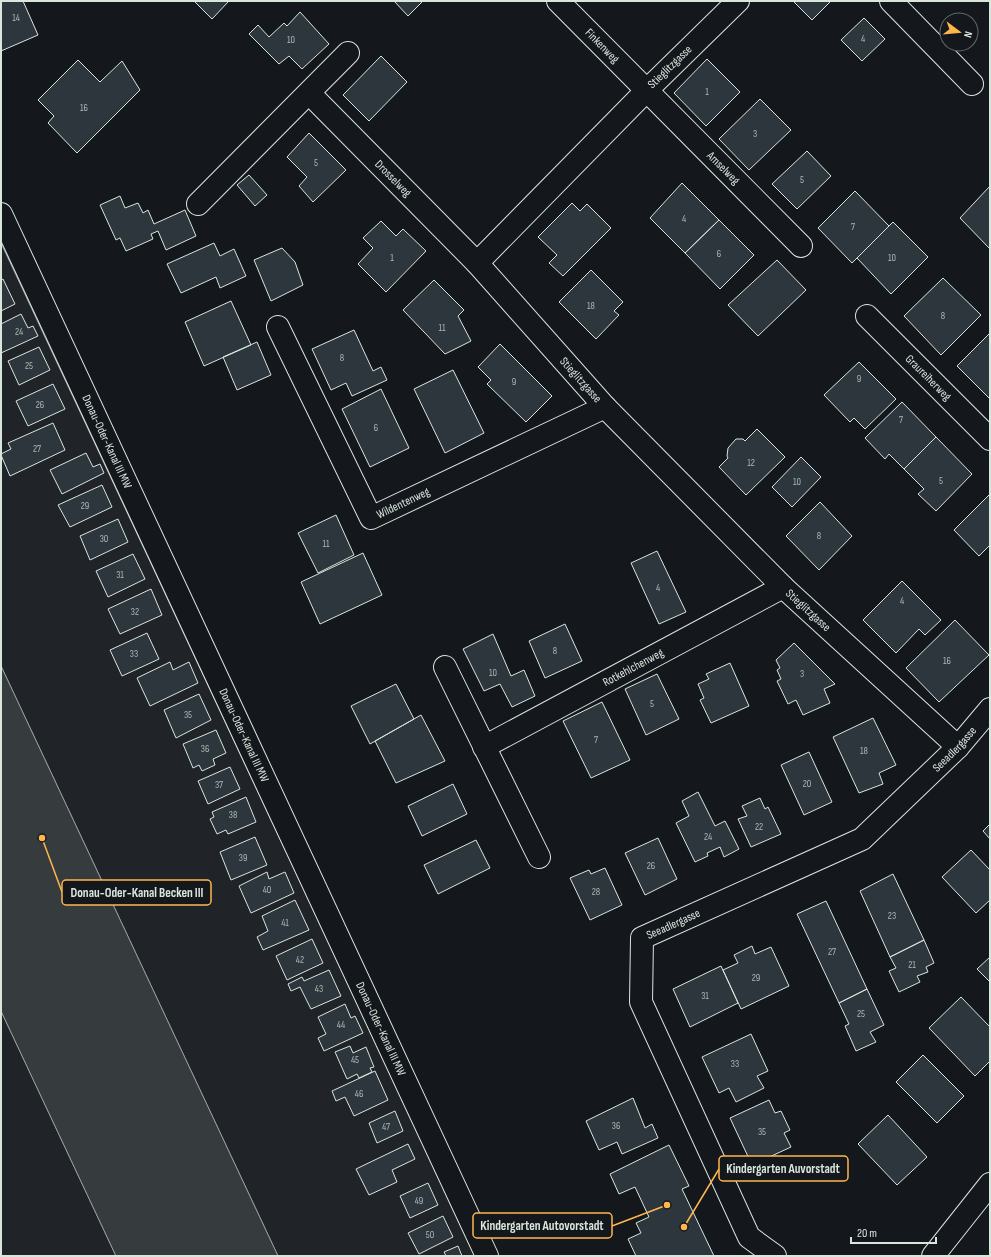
<svg xmlns="http://www.w3.org/2000/svg" width="991" height="1257" viewBox="0 0 991 1257" font-family="'Sofia Sans Condensed',sans-serif">
<style>
.green{fill:#202428;stroke:#939e99}
.water{fill:#363b3e;stroke:#939e99}
.building{fill:#2c363c;stroke:#d8e6dc}
.lines{fill:none;stroke-linecap:round;stroke-linejoin:round}
.street-casing{stroke:#d8e6dc;stroke-width:24}
.street{stroke:#14181c;stroke-width:22}
.labels{text-anchor:middle;dominant-baseline:central;stroke-width:3;stroke-linejoin:round;paint-order:stroke}
.number-label{font-size:10px;fill:#adbab4}
.street-label{font-size:12px;fill:#d8e6dc;stroke:#14181c}
.leader{fill:none;stroke:#ffb74d;stroke-width:1.5}
.callout-dot{fill:#ffb74d;stroke:#14181c;stroke-width:1.5}
.callout{fill:#14181c;stroke:#ffb74d;stroke-width:1.5}
.callout-label{font-size:13px;text-anchor:middle;font-weight:bold;fill:#d8e6dc}
</style>
<rect width="100%" height="100%" fill="#14181c"/>
<path class="green" d="M1 243 475 1256H278L1 666Z
M1 1011 116 1256H1Z"/>
<path class="water" d="M1 666 278 1256H116L1 1011Z"/>
<path class="building" d="M1 1H23L38 35 1 51Z
M194 1H229L212 19Z
M394 1H423L408 16Z
M793 1H831L812 20Z
M300 12 329 44 302 69 289 56 279 64 249 34 258 25 269 37 284 23 287 26Z
M864 18 885 39 862 61 841 40Z
M381 56 407 82 369 121 343 95Z
M707 59 740 92 706 126 674 93Z
M78 60 100 82 122 61 140 90 77 153 48 123 54 116 38 100Z
M760 99 791 130 749 170 719 139Z
M309 133 346 170 313 202 299 186 307 177 287 157Z
M807 151 831 176 797 209 772 184Z
M249 175 267 195 255 206 237 185Z
M682 183 719 220 685 253 650 218Z
M990 186V249L960 218Z
M855 191 889 226 852 263 818 228Z
M120 196 125 208 138 203 143 213 148 210 154 224 185 210 196 236 166 250 158 231 151 234 153 239 126 251 120 238 116 240 100 205Z
M572 203 580 211 587 204 611 228 563 276 549 263 557 255 538 237Z
M719 220 754 255 720 289 685 253Z
M381 221 396 236 403 229 426 251 386 292 358 264 373 248 363 238Z
M893 222 928 257 891 294 857 258Z
M214 243 220 256 234 249 246 276 220 288 216 277 181 293 167 264Z
M282 248 295 262 303 285 271 301 254 260Z
M777 260 806 290 758 336 728 305Z
M591 270 623 302 614 311 619 315 596 339 559 302Z
M943 278 981 315 941 355 904 316Z
M3 279 15 304 1 311V280Z
M434 280 464 310 458 316 471 341 445 354 403 310Z
M231 301 251 345 204 366 185 322Z
M21 314 28 328 33 326 38 336 1 353V324Z
M354 330 373 371 381 367 387 380 352 396 346 383 331 390 312 349Z
M990 333V399L957 366Z
M257 342 271 375 237 390 223 357Z
M500 344 552 396 526 422 487 384 491 380 478 367Z
M39 347 50 370 19 385 8 361Z
M859 362 896 399 865 429 854 418 850 422 824 395Z
M453 370 484 433 445 453 414 389Z
M53 384 65 409 28 426 16 401Z
M381 389 409 448 370 467 342 409Z
M902 402 936 437 904 469 889 454 885 459 865 438Z
M53 423 65 450 10 476 1 455V454L11 449 8 443Z
M757 429 785 457 746 495 719 467 728 458 727 456 728 448 736 439H743L745 441Z
M936 437 972 474 936 511 918 494 924 489 904 469Z
M86 453 93 467 100 464 104 473 62 494 50 470Z
M801 457 821 477 792 507 772 487Z
M102 485 112 507 70 527 58 505Z
M990 494V545L979 556 954 530Z
M820 502 852 536 819 570 786 536Z
M336 515 354 555 318 573 298 533Z
M118 519 128 542 90 560 80 536Z
M657 551 686 612 659 624 631 563Z
M363 553 382 595 320 624 301 582Z
M133 554 145 579 108 597 96 571Z
M902 581 941 620 925 635 919 629 896 653 863 620Z
M151 589 162 615 120 634 108 609Z
M955 620 989 655 939 702 906 668Z
M565 624 582 661 545 678 529 641Z
M147 633 159 659 122 676 110 650Z
M493 634 511 676 524 670 535 696 512 707 500 684 484 691 463 649Z
M794 643 835 684 824 689 830 703 803 715 796 700 788 704 777 681 781 679 777 670 780 668 776 660Z
M170 662 173 670 189 662 198 683 150 706 137 678Z
M730 663 749 706 711 723 700 700 704 698 698 684 709 679 706 674Z
M657 674 679 719 646 735 625 689Z
M396 684 414 719 370 744 351 706Z
M199 694 211 720 176 738 164 710Z
M602 702 630 760 591 778 563 721Z
M421 715 445 761 396 783 375 741Z
M873 718 896 765 879 773 883 784 859 793 833 737Z
M216 730 226 753 213 759 215 765 202 771 199 765 193 768 183 744Z
M809 752 832 802 804 815 781 765Z
M230 767 240 789 208 804 198 781Z
M453 784 467 814 422 836 408 806Z
M698 792 715 826 725 821 739 849 724 857 720 847 707 853 708 856 695 862 676 823 689 816 682 801Z
M246 797 256 822 228 834 226 830 217 834 210 819 214 817 212 812Z
M760 798 765 809 768 807 781 834 751 847 738 819 747 816 742 806Z
M990 824V839L983 831Z
M255 837 267 865 231 880 220 852Z
M658 838 677 879 645 895 625 853Z
M476 840 490 868 438 894 424 865Z
M971 850 990 870V900L976 913 942 877Z
M605 868 622 905 590 920 570 878 589 870 591 874Z
M267 872 269 879 285 872 294 893 251 913 239 886Z
M893 874 924 940 890 957 860 891Z
M295 900 309 930 263 950 257 937 268 931 262 916Z
M826 901 867 989 839 1003 797 914Z
M312 939 323 963 287 980 276 956Z
M924 940 934 963 926 967 928 972 917 976 920 982 899 992 889 971 896 968 890 957Z
M752 946 755 954 771 947 789 986 741 1009 723 970 738 963 734 955Z
M990 957V982L977 969Z
M721 966 738 1003 690 1027 673 989Z
M329 970 341 996 311 1009 300 987 291 991 288 984 302 977 304 981Z
M867 989 884 1025 870 1032 876 1042 856 1051 845 1026 849 1024 839 1003Z
M961 997 990 1027V1061L975 1076 929 1028Z
M345 1004 351 1018 355 1016 363 1033 324 1051 318 1038 326 1034 318 1017Z
M751 1034 768 1071 757 1076 764 1088 736 1102 729 1088 719 1093 702 1057Z
M350 1046 353 1053 366 1047 374 1067 370 1068 372 1072 359 1078 357 1074 347 1079 335 1052Z
M923 1055 964 1096 937 1123 896 1082Z
M375 1071 388 1100 354 1116 345 1097 336 1101 332 1091Z
M633 1098 645 1128 652 1124 658 1138 622 1154 617 1142 599 1150 586 1121Z
M769 1100 775 1113 781 1111 790 1130 784 1133 791 1147 752 1165 730 1118Z
M395 1111 403 1131 377 1143 369 1123Z
M888 1115 927 1157 897 1185 858 1144Z
M408 1144 415 1159 392 1170 397 1182 369 1195 356 1169Z
M669 1145 689 1186 682 1189 714 1256H636L628 1239 641 1233 636 1223 649 1217 635 1187 619 1194 610 1174Z
M428 1183 438 1205 410 1218 400 1196Z
M443 1216 453 1237 419 1254 408 1233Z
M458 1246 462 1256H446L444 1252Z"/>
<g class="lines">
<g class="street-casing">
<g id="street">
<path id="s1" d="M558 1 801 246"/>
<path id="s2" d="M738 1 647 90 477 263 605 407 783 587 958 747"/>
<path d="M891 1 972 84"/>
<path id="s3" d="M309 93 477 263"/>
<path d="M198 204 348 53"/>
<path id="s4" d="M1 214 487 1256"/>
<path id="s5" d="M867 316 990 439"/>
<path id="s6" d="M278 327 371 518 605 407"/>
<path d="M445 667 539 857"/>
<path id="s7" d="M484 747 783 587"/>
<path id="s8" d="M775 1256 749 1237 641 1002 642 938 862 839 958 747 990 709"/>
<path d="M933 1256 990 1184"/>
</g>
</g>
<use href="#street" class="street"/>
</g>
<g class="labels">
<g class="number-label">
<text x="16" y="18">14</text>
<text x="863" y="39">4</text>
<text x="291" y="40">10</text>
<text x="707" y="92">1</text>
<text x="84" y="108">16</text>
<text x="755" y="134">3</text>
<text x="316" y="163">5</text>
<text x="802" y="180">5</text>
<text x="684" y="219">4</text>
<text x="853" y="227">7</text>
<text x="719" y="254">6</text>
<text x="392" y="258">1</text>
<text x="892" y="258">10</text>
<text x="591" y="306">18</text>
<text x="943" y="316">8</text>
<text x="442" y="328">11</text>
<text x="19" y="332">24</text>
<text x="342" y="358">8</text>
<text x="29" y="366">25</text>
<text x="859" y="379">9</text>
<text x="514" y="382">9</text>
<text x="40" y="405">26</text>
<text x="901" y="420">7</text>
<text x="376" y="428">6</text>
<text x="37" y="449">27</text>
<text x="751" y="463">12</text>
<text x="941" y="481">5</text>
<text x="797" y="482">10</text>
<text x="85" y="506">29</text>
<text x="819" y="536">8</text>
<text x="104" y="539">30</text>
<text x="326" y="544">11</text>
<text x="120" y="575">31</text>
<text x="658" y="588">4</text>
<text x="902" y="601">4</text>
<text x="135" y="612">32</text>
<text x="555" y="651">8</text>
<text x="134" y="654">33</text>
<text x="947" y="661">16</text>
<text x="493" y="673">10</text>
<text x="802" y="674">3</text>
<text x="652" y="704">5</text>
<text x="188" y="715">35</text>
<text x="596" y="740">7</text>
<text x="205" y="749">36</text>
<text x="864" y="751">18</text>
<text x="807" y="784">20</text>
<text x="219" y="785">37</text>
<text x="233" y="815">38</text>
<text x="759" y="827">22</text>
<text x="708" y="837">24</text>
<text x="243" y="858">39</text>
<text x="651" y="866">26</text>
<text x="267" y="890">40</text>
<text x="596" y="892">28</text>
<text x="892" y="916">23</text>
<text x="285" y="923">41</text>
<text x="832" y="952">27</text>
<text x="300" y="960">42</text>
<text x="912" y="965">21</text>
<text x="756" y="978">29</text>
<text x="319" y="989">43</text>
<text x="705" y="996">31</text>
<text x="861" y="1014">25</text>
<text x="341" y="1025">44</text>
<text x="355" y="1060">45</text>
<text x="735" y="1064">33</text>
<text x="359" y="1094">46</text>
<text x="616" y="1126">36</text>
<text x="386" y="1127">47</text>
<text x="762" y="1132">35</text>
<text x="419" y="1201">49</text>
<text x="430" y="1235">50</text>
</g>
<g class="street-label">
<text stroke="none"><textPath href="#s1" startOffset="63">Finkenweg</textPath></text>
<text transform="translate(670 67) rotate(-44)">Stieglitzgasse</text>
<text stroke="none"><textPath href="#s1" startOffset="235">Amselweg</textPath></text>
<text stroke="none"><textPath href="#s3" startOffset="120">Drosselweg</textPath></text>
<text stroke="none"><textPath href="#s5" startOffset="87">Graureiherweg</textPath></text>
<text stroke="none"><textPath href="#s2" startOffset="526">Stieglitzgasse</textPath></text>
<text stroke="none"><textPath href="#s4" startOffset="251">Donau-Oder-Kanal III MW</textPath></text>
<text stroke="none"><textPath href="#s6" startOffset="248">Wildentenweg</textPath></text>
<text stroke="none"><textPath href="#s2" startOffset="850">Stieglitzgasse</textPath></text>
<text stroke="none"><textPath href="#s7" startOffset="169">Rotkehlchenweg</textPath></text>
<text stroke="none"><textPath href="#s4" startOffset="575">Donau-Oder-Kanal III MW</textPath></text>
<text stroke="none"><textPath href="#s8" startOffset="725">Seeadlergasse</textPath></text>
<text stroke="none"><textPath href="#s8" startOffset="389">Seeadlergasse</textPath></text>
<text stroke="none"><textPath href="#s4" startOffset="899">Donau-Oder-Kanal III MW</textPath></text>
</g>
</g>
<path class="leader" d="M42 838L62 892M684 1227L719 1169M667 1205L612 1226"/>
<g class="callout-dot">
<circle cx="42" cy="838" r="4"/>
<circle cx="684" cy="1227" r="4"/>
<circle cx="667" cy="1205" r="4"/>
</g>
<g class="callout">
<rect x="62" y="880" width="149" height="25" rx="4"/>
<rect x="719" y="1156" width="129" height="25" rx="4"/>
<rect x="473" y="1213" width="139" height="25" rx="4"/>
</g>
<g class="callout-label">
<text x="137" y="897">Donau-Oder-Kanal Becken III</text>
<text x="783" y="1173">Kindergarten Auvorstadt</text>
<text x="542" y="1230">Kindergarten Autovorstadt</text>
</g>
<rect width="991" height="1257" fill="none" stroke="#d8e6dc" stroke-width="4"/>
<g transform="translate(959 32) rotate(106)"><circle r="19" fill="#14181c" stroke="#626a69"/>
<path d="M0-3L7 15L0 10L-7 15Z" fill="#ffb74d"/>
<text y="-6" font-size="11" font-weight="bold" text-anchor="middle" fill="#d8e6dc">N</text>
</g>
<path d="M851 1237v6h85v-6" fill="none" stroke="#d8e6dc" stroke-width="2"/>
<text x="857" y="1237" font-size="12" fill="#d8e6dc" stroke="#14181c" stroke-width="3" paint-order="stroke">20 m</text>
</svg>
